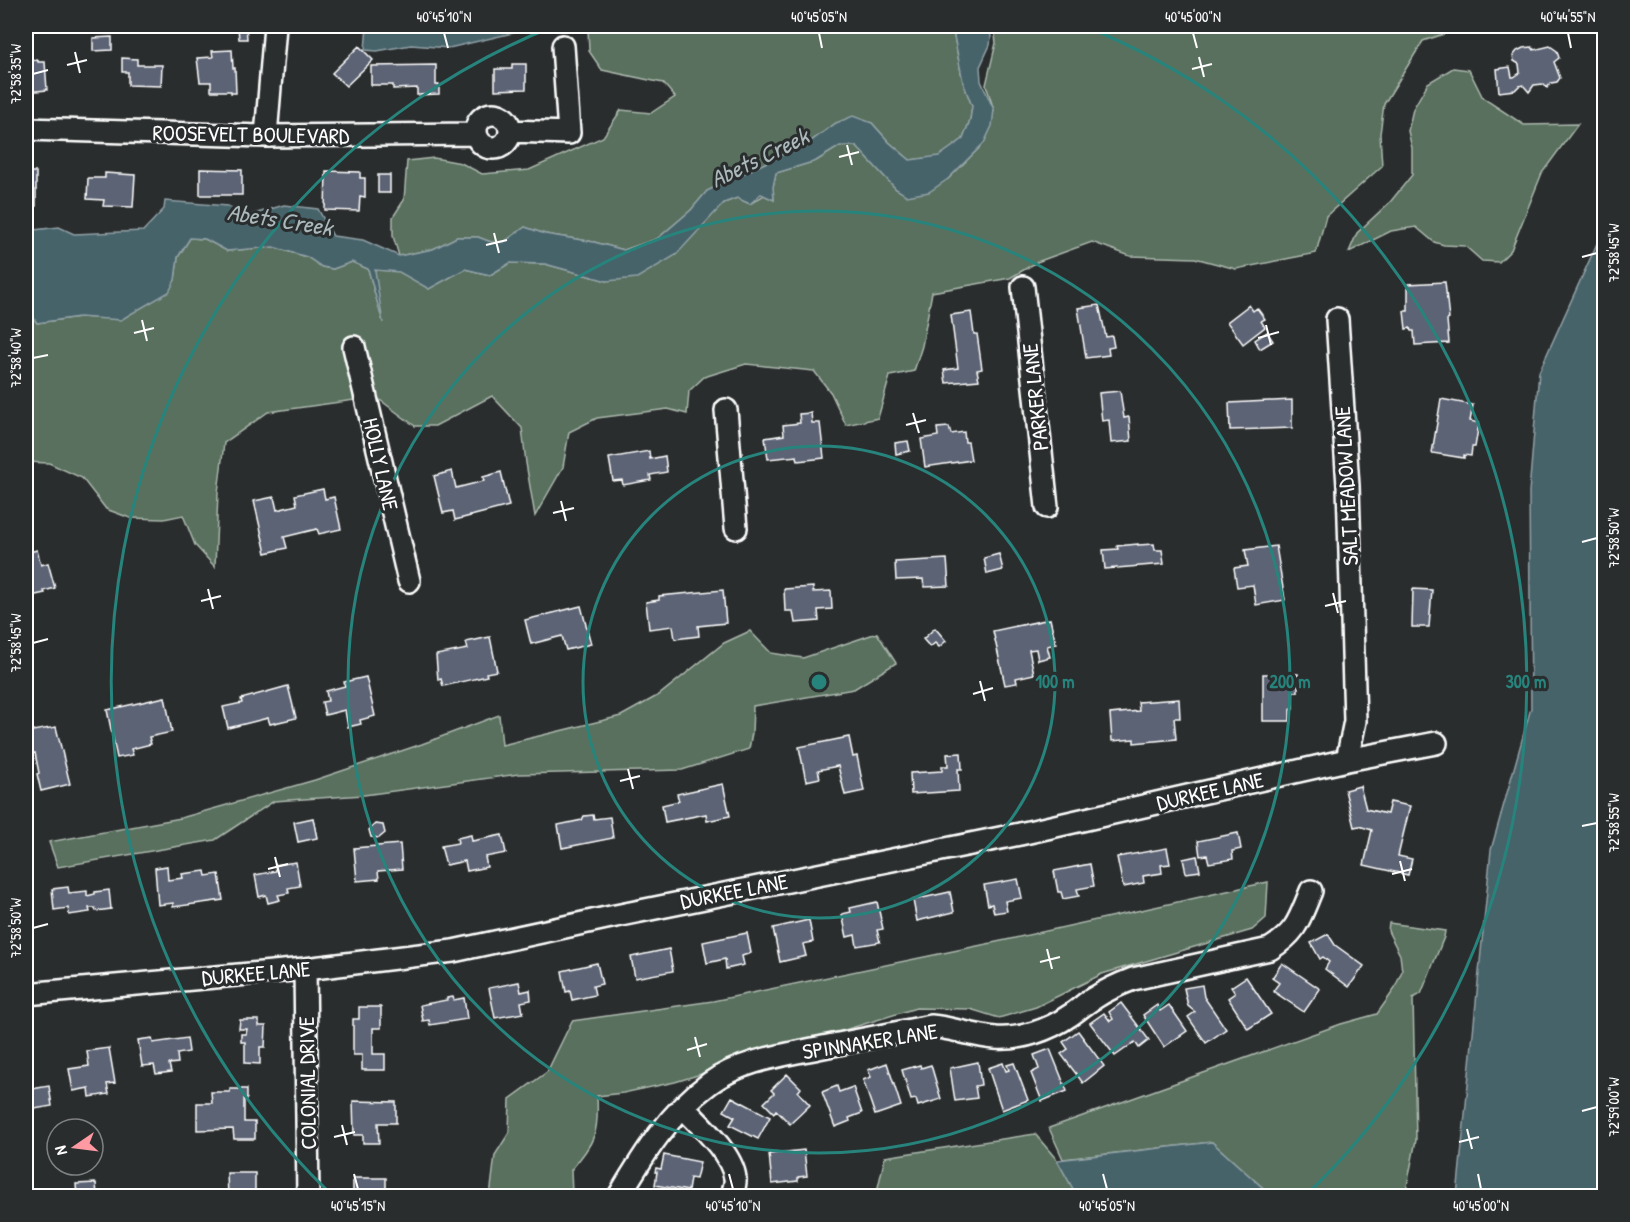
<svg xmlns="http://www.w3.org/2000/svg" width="1630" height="1222" viewBox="0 0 1630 1222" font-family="'Patrick Hand',sans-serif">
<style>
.green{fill:#58705d;stroke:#acb8ae;stroke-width:1.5}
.water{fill:#47636b;stroke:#91a1a6;stroke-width:1.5}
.building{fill:#5c6374;stroke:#fff;stroke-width:1.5}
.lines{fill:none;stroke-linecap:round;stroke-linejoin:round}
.minor-casing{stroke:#fff;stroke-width:26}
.minor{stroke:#2a2d2e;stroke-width:21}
.ticks{fill:none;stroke:#fff;stroke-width:2}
.ring{fill:none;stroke:#27847c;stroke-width:3}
.labels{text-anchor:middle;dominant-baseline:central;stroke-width:6;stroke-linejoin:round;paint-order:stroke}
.street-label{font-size:22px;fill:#fff;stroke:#2a2d2e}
.water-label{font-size:24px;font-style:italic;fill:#acb9bc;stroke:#2a2d2e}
.centre{fill:#27847c;stroke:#2a2d2e;stroke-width:3}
.ring-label{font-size:18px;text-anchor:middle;font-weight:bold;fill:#27847c;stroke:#2a2d2e;stroke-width:6;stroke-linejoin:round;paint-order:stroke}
.neatline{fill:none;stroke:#fff;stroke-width:2}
.ticks-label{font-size:15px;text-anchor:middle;fill:#fff}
</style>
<rect width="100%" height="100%" fill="#2a2d2e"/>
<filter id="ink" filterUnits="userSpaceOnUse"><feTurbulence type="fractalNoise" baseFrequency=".0167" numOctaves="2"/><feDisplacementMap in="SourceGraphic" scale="12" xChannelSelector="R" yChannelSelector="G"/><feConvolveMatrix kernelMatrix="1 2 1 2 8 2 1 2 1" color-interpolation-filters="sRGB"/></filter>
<g filter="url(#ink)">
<path class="green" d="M592 26H952L963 82 972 106 970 120 963 139 939 157 910 160 889 142 872 123H836L811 141 707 191 691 210 657 239 624 250 594 242 545 234 525 227 504 242H491L478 237H457L433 249 399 256 393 236V217L404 200 407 161 434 158 461 163 482 174 529 170 603 137 621 110 651 113 675 97 663 83 602 70 589 51 588 28Z
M994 26H1468L1423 41 1384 104 1380 134 1382 166 1326 216 1316 253 1236 269 1195 258 1130 256 1092 242 1037 262 1010 278 932 292 922 346 914 371 890 376 878 418 846 425 831 393 814 371 746 364 704 377 689 391 687 414 668 409 597 418 569 432 563 467 535 516 526 463 522 428 492 396 435 426H415L376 397 268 412 224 443 218 493 215 567 195 545 183 515 164 519 130 518 106 509 82 478 49 463 26 462V307L37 323 79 317 121 319 142 306 175 280 178 257 190 238 205 239 227 251 273 247 307 257 322 267 333 269 352 262 368 269 381 315 374 270 399 271 429 289 465 269 490 275 510 263 545 264 607 281 711 216 724 203 737 198 750 204 764 195 774 200 773 187 776 173 816 161 840 146H856L896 189 948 179 984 143 994 110 986 85 996 43Z
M1453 68 1469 70 1483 98 1524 125 1578 124 1542 173 1511 250 1499 262 1482 261 1465 246 1444 245 1434 242 1416 227 1391 231 1349 252 1357 233 1391 201 1412 175V148L1408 131 1413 109 1428 83Z
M750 631 771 653 803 658 877 633 896 663 854 689 753 706 752 733 749 749 682 770 519 774 364 795 274 801 215 840 58 867 49 842 181 818 315 780 422 744 499 715 502 745 621 716 659 695 724 643Z
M1268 882 1266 918 1252 930 1102 974 1036 1007 999 1018 970 1009 916 1008 675 1082 623 1093 597 1096C599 1134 595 1141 571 1170L572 1194 569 1196H490L495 1155 509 1133 510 1099 547 1072 572 1021 713 1001 1006 940Z
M1389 923 1445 931 1444 937 1421 994 1413 998 1416 1140 1405 1196H1272L1212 1142 1063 1159 1049 1128 1341 1024 1377 1014 1394 990 1402 971 1400 955 1388 931Z
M1035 1134 1057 1160 1077 1196H876L885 1157Z"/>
<path class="water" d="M367 26H543L449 48 411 45 377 51 365 50Z
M952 26H986L991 36 990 45 980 67 981 81 994 110 992 126 984 143 948 179 929 192 907 196 896 189 856 146H840L816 161 776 173 773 187 774 200 761 194 750 204 737 198 724 203 676 255 637 278 607 281 545 264 510 263 490 275 465 269 429 289 399 272 375 270 383 323 368 269 352 262 333 269 322 267 307 257 273 247 227 251 205 239 190 238 178 257 175 280 169 292 129 315 121 320 79 317 37 323 26 307V231L59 227 74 234 143 231 164 209 165 201 228 206 247 216 284 205 318 209 333 236 363 240 399 256 433 249 457 237H478L491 242H504L525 227 545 234 594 242 624 250 657 239 691 210 707 191 811 141 836 123 853 116 872 123 889 142 910 160 939 156 963 139 970 120 972 106 963 82Z
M1604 228V1196H1457L1491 850 1531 708 1529 492 1539 372Z
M1212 1142 1272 1196H1077L1057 1160Z"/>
<path class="building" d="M246 26 247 39H239L238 27Z
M112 37V50L93 51V38Z
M359 46 373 60 346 86 332 73Z
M1550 46 1557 51 1559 58 1554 62 1560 78 1557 82 1551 83 1547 88 1543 84 1534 85 1529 92 1523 85 1519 86 1515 90 1499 92 1497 69 1510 67 1512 77H1514L1520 73 1519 64 1514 61 1513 56 1517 51 1523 48 1532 47 1534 50Z
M232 50 233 68H235L236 93H231V91H211V82H200L197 58 213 57 212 51Z
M122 58 137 59V65H162L161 86 128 85V72H122Z
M38 60V62H45L47 90 26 92V61Z
M512 64H526V89L495 90V69H512Z
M436 65V85H439V94L417 95V88L393 89V85H371V66Z
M200 169 242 170V195H200Z
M326 171 360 172V178H365V197L360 196 359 211 325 210Z
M26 172H36V206H26Z
M105 173 135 175 133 207 103 206 104 200 87 199 88 178H105Z
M378 175H390V193H378Z
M1445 282 1449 319 1447 320 1449 343 1415 345 1414 331H1411L1410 328 1406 329 1404 311H1408V284Z
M1099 305 1106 337 1112 336 1114 347 1108 348 1109 355 1086 358 1078 308Z
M1249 305 1253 311 1257 308 1265 319 1261 321 1265 327 1243 344 1227 322Z
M971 312 974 334H977L982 369 977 370 979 380 946 383 944 370 958 368 951 315Z
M1267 332 1273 341 1260 349 1255 340Z
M1120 391 1124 418 1129 417 1131 441 1111 443 1109 420 1102 421 1099 393Z
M1441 399 1473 405 1470 421 1479 423 1475 447H1472L1471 456 1464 455V458L1432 453Z
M1292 400V428L1230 430 1229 403Z
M811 413 812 423H820L824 458 798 461 797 456 768 459 765 438 784 435 783 425 800 423 799 414Z
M949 427 951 434 964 432 965 442H968L971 460 925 467 921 439 938 436 937 428Z
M908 441 910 451 896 454 895 443Z
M649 451 650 459 665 456 667 472 650 475 651 480 623 485 622 480 613 481 609 458Z
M452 471 456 488 484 481 483 477 501 472 509 506 455 520 453 511 443 513 434 476Z
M323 489 325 499 334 497 341 529 319 534 317 529 284 537 287 548 266 553 254 501 274 497 277 510 297 505 295 495Z
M1138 544V545L1154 544 1155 550H1162L1164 564 1105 569 1103 550 1118 549 1117 546Z
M1276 546 1285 600 1256 605 1253 585 1237 587 1234 568 1248 566 1245 550Z
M37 550 41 565 48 563 55 588 44 591 45 593 26 597V553Z
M999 554 1003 570 987 574 984 558Z
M947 559 949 586 924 587 923 579 896 580 895 562Z
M813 587V592L831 591 832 609 818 610 819 621 795 623 793 611H785L784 589Z
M1413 589 1432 590 1429 627H1412Z
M723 590 726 623 698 626 699 636 675 639 673 626 649 629 646 602 659 600V596Z
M581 606 591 644 566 650 562 636 531 644 525 620Z
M1050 619 1056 644 1047 646 1050 657 1038 660 1036 649 1029 650 1034 674 1016 678 1017 683 1005 685 993 631Z
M935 628 946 641 939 647 935 643 930 647 923 639Z
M490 637 497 671 486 673 487 676 443 686 441 679 438 680 436 655 468 649 466 642Z
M1263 674H1298V692H1293V709H1290V721H1263Z
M366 677 375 716 360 720 361 724 348 727 345 710 325 715 322 702 328 701 326 691 345 686 344 682Z
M288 686 296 718 270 724 268 718 228 728 223 707 242 703 241 699Z
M165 697 172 732 149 737 151 744 131 749 133 755 117 758 107 710Z
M1179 699 1180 718H1174L1176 739 1134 743V739L1112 741 1110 714 1139 711 1138 702Z
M56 727 70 784 41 791 37 774 39 773 35 753 30 754 26 732Z
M849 737 853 757 857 756 864 791 845 795 838 766 818 770 820 778 806 781 799 747Z
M961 753 962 769H958L959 791 911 794 910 773 942 771V766H948L947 754Z
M723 784 730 816 707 821 706 814 665 822 662 805 679 801 677 794Z
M1360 786 1366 809 1387 814 1390 802 1410 806 1398 856 1412 859 1408 875 1364 865 1372 830 1359 826 1354 827 1345 790Z
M593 815 594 819 610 817 613 838 562 848 558 825 582 820 584 816Z
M313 818 317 838 298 842 294 822Z
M375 824 383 825 385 833 379 838 371 837 369 830Z
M1238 833 1241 849 1232 851 1233 859 1209 863 1207 855 1200 856 1198 841Z
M471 835 472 841 502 835 506 853 485 857 487 867 467 871 465 861 446 865 441 846 458 843 457 838Z
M400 844 402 869 378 871 379 879 357 881 354 848Z
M1167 848 1170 864 1161 865 1162 873 1143 876 1144 883 1123 887 1117 857Z
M1197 856 1200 871 1186 873 1183 859Z
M296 862 300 886 288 888 289 893 278 895 280 900 268 903 266 895 259 897 255 875 276 871 275 865Z
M1090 864 1094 886 1077 889 1079 896 1063 899 1061 892H1058L1054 871Z
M167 866 168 880 183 878 182 874 205 871 206 876 219 874 223 900 173 907V903L158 905 155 868Z
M1018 879 1022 898 1005 901 1007 911 994 913 992 904 988 905 984 885Z
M68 887 69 893 87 891V896L95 894V892L109 890 111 909 96 911 95 908H89L90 912 69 915 68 908 54 910 52 889Z
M950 892 954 912 917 921 913 900Z
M877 902 883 929 877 930 880 942 857 946 855 935 847 937 842 914 851 912 850 908Z
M809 920 813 942 803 944 806 956 780 962 773 928Z
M747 933 751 953 742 956 744 965 726 969 725 959 707 963 703 942Z
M1328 934 1335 945 1364 966 1349 987 1325 969 1329 962 1323 957 1320 959 1311 943Z
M669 949 673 971 635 978 631 957Z
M597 963 602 984 593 986 595 995 572 1000 570 991 566 992 562 971Z
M1282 963 1320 989 1304 1012 1273 991 1279 983 1272 978Z
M1246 977 1271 1014 1248 1029 1228 998 1235 993 1231 987Z
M519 982 521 992 530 990 531 1000 521 1002 523 1013 495 1018 489 988Z
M1202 985 1204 997 1226 1029 1206 1043 1188 1017 1195 1012 1188 1006 1184 988Z
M453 997 454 1000 464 998 467 1019 430 1025 429 1020 423 1021 420 1005 447 1000V998Z
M1121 1003 1149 1040 1139 1048 1135 1042 1115 1056 1090 1023 1104 1013 1110 1021 1113 1019 1109 1012Z
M1157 1005 1160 1011 1169 1005 1187 1031 1164 1047 1143 1015Z
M359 1007H381V1028H373V1054H385V1070H362V1055H353V1019H359Z
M240 1020H259V1026H266L265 1047H260V1064L245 1063V1042H241V1034H246L247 1029H239Z
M1078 1031 1104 1066 1083 1083 1061 1054 1068 1049 1063 1042Z
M152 1038 153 1043 187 1038 189 1052 177 1054 178 1063 169 1064 171 1072 156 1074 154 1065 142 1066 138 1040Z
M109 1048 115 1083 107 1084 109 1094 90 1097 89 1088 73 1091 69 1069 89 1066 87 1051Z
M1050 1049 1067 1091 1042 1101 1031 1073 1039 1069 1034 1055Z
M978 1062 981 1085 975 1086 977 1098 955 1101 950 1068Z
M887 1063 901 1106 875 1115 863 1080 871 1077 868 1070Z
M1003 1063 1006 1071 1009 1070 1007 1065 1014 1063 1028 1100 1002 1110 988 1068Z
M920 1065 921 1068 931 1065 941 1099 918 1106 916 1099 911 1100 902 1070Z
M787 1074 801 1088 798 1092 810 1105 790 1124 776 1110 774 1113 764 1103 774 1093 771 1090Z
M49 1086 52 1106 29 1110 28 1107H26V1090Z
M837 1086 839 1092 853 1087 862 1113 849 1118 850 1121 835 1127 822 1092Z
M230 1089H247V1099H244V1122H255V1139H234L233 1129 197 1130V1103H212L211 1092H230Z
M732 1097 770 1117 758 1139 730 1125 735 1117 724 1111Z
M353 1101 396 1102V1123H378L379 1143H363V1135H354Z
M804 1150 807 1176 798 1177V1181L772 1184 769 1154Z
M664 1155 700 1162 696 1179 690 1178 688 1191 655 1185 657 1172H655L656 1168 661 1169Z
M227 1173H255V1195L228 1196Z
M353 1178H386V1196H363V1194H353Z
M96 1183 97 1196H77L76 1184Z"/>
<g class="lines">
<g class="minor-casing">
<path id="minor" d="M476 131a17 17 0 1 1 34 0a17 17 0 1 1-34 0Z
M26 129 266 136 476 134
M510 131 569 133 563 46
M266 136 275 26
M1023 287 1047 507
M1337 319 1348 486 1355 721 1347 760
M354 347 409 581
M726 410 736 528
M305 969 308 1196
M26 994 305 969 453 951 611 917 1020 834 1347 760 1436 743
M683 1107C699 1124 732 1153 735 1178 736 1183 733 1191 732 1196
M619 1196C644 1154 669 1113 710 1083 742 1060 785 1055 823 1047 859 1040 895 1033 931 1026 953 1028 973 1036 995 1038 1020 1040 1049 1030 1069 1016 1079 1010 1086 1002 1096 997 1108 989 1120 984 1133 979L1270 949C1297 932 1299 920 1311 891"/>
</g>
<use href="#minor" class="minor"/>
</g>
</g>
<path class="ticks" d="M444 33 448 48M819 33 822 48M1193 33 1197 48M1568 33 1571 48M75 52 80 73M1199 57 1204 77M67 65 87 60M1192 69 1212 64M33 74 48 70M847 145 852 165M839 157 859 152M494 233 499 253M486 245 507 240M1582 257 1597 253M142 320 147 341M1266 325 1271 345M134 333 154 328M1258 338 1279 332M33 358 48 355M913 413 919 433M906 425 926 420M561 501 566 521M553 513 574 508M1582 542 1597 538M208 589 213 609M1333 593 1338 613M201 601 221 596M1325 606 1346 601M33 643 48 639M980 681 985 701M973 694 993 688M628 769 633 789M620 781 640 776M1582 826 1597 823M275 857 280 877M1400 861 1405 881M268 869 288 864M1392 874 1412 869M33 928 48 924M1047 949 1052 969M1040 962 1060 957M695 1037 700 1057M687 1050 707 1044M1582 1111 1597 1107M342 1125 347 1145M1467 1129 1472 1149M334 1137 355 1132M1459 1142 1479 1137M354 1174 358 1189M729 1174 733 1189M1103 1174 1107 1189M1478 1174 1481 1189"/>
<g class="ring">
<circle cx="819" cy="682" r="236"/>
<circle cx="819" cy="682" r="471"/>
<path d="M332 1195A707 707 0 0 1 554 26M1084 26A707 707 0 0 1 1306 1195"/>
</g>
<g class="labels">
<g class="street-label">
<text transform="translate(251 134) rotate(1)">ROOSEVELT BOULEVARD</text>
<text transform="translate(1035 397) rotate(-96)">PARKER LANE</text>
<text transform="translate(381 464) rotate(77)">HOLLY LANE</text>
<text transform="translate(1346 486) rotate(-93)">SALT MEADOW LANE</text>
<text transform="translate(1210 791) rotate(-13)">DURKEE LANE</text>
<text transform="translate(734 891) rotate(-11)">DURKEE LANE</text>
<text transform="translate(256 973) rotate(-5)">DURKEE LANE</text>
<text transform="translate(870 1041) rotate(-9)">SPINNAKER LANE</text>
<text transform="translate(307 1083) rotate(-91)">COLONIAL DRIVE</text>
</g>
<g class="water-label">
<text transform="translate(759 157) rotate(-26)">Abets Creek</text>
<text transform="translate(280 219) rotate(9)">Abets Creek</text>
</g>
</g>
<circle cx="819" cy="682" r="9" class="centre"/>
<g class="ring-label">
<text x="1055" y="688">100 m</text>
<text x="1290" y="688">200 m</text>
<text x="1526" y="688">300 m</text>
</g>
<rect width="1630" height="1222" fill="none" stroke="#2a2d2e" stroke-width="66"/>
<g transform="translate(75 1147) rotate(256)"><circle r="28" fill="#2a2d2e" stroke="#7f8182" stroke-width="1.5"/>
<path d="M0-4.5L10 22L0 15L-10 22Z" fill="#ff9aa2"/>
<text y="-9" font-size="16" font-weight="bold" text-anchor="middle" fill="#ffffff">N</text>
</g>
<rect x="33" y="33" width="1564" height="1156" class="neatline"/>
<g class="ticks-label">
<text x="444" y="22">40°45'10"N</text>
<text x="819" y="22">40°45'05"N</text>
<text x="1193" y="22">40°45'00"N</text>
<text x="1568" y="22">40°44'55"N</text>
<text transform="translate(16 74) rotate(-90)" y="5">72°58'35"W</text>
<text transform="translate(1614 253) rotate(-90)" y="5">72°58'45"W</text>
<text transform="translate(16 358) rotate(-90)" y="5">72°58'40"W</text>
<text transform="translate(1614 538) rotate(-90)" y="5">72°58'50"W</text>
<text transform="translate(16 643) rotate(-90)" y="5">72°58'45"W</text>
<text transform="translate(1614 823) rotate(-90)" y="5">72°58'55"W</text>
<text transform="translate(16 928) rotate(-90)" y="5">72°58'50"W</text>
<text transform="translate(1614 1107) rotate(-90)" y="5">72°59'00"W</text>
<text x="358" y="1211">40°45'15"N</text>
<text x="733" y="1211">40°45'10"N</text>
<text x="1107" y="1211">40°45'05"N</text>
<text x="1481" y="1211">40°45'00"N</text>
</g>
</svg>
